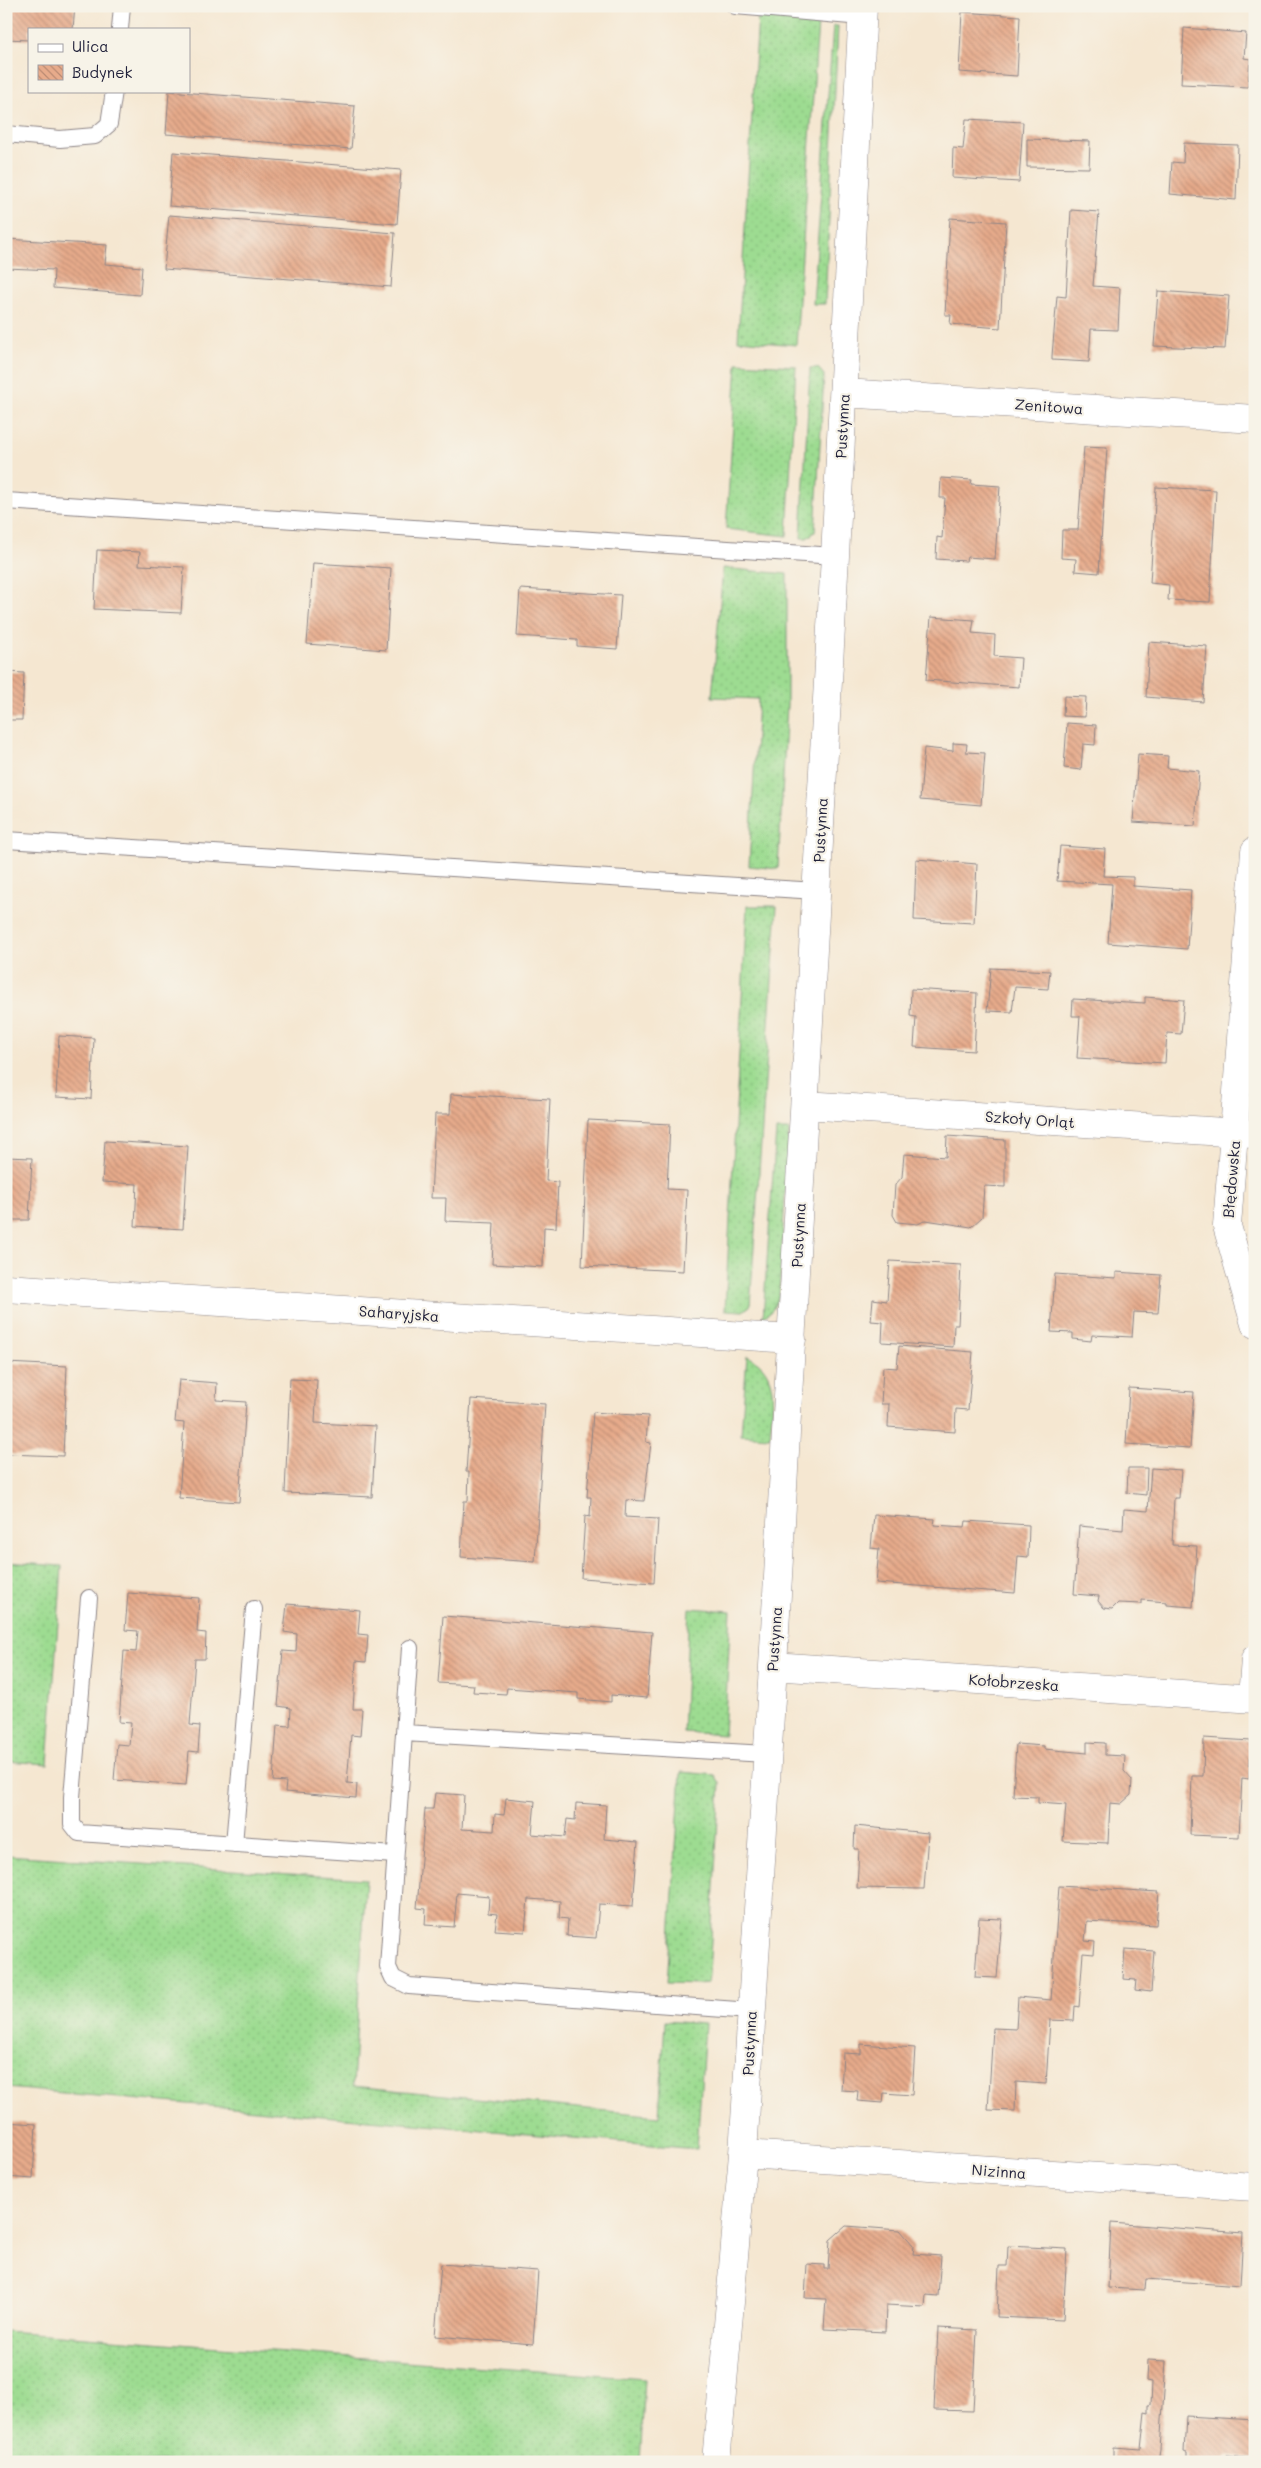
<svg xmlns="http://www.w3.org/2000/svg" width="1261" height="2468" viewBox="0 0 1261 2468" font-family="Mali,sans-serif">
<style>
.grass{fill:url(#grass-dots);stroke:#607f66}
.building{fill:url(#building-back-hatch)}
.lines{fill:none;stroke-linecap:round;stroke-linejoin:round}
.lane-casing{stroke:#8c8486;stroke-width:18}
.street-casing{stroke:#8c8486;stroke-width:29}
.lane{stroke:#fff;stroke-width:16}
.street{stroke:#fff;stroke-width:28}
.labels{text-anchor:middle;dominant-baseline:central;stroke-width:4.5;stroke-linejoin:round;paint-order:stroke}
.street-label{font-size:15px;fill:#22223b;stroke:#f7f3e8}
</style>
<defs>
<pattern id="grass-dots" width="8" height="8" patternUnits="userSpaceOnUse" patternTransform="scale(1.25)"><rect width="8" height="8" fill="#9ddc91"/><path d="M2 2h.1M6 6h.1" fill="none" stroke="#87bc7e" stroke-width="1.8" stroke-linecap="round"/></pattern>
<pattern id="building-back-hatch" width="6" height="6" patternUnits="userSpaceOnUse" patternTransform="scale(1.25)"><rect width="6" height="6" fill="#e7ab8b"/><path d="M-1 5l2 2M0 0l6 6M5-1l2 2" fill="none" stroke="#bb8b73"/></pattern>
</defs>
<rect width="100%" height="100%" fill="#f7f3e8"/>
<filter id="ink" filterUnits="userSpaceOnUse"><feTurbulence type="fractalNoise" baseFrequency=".02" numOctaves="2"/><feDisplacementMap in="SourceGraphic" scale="10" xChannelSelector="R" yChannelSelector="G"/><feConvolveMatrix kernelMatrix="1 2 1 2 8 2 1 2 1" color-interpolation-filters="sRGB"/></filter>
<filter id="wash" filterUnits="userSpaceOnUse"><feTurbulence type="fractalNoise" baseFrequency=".0096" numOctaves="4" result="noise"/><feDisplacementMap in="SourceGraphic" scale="20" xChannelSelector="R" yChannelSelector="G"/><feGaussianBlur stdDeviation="1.12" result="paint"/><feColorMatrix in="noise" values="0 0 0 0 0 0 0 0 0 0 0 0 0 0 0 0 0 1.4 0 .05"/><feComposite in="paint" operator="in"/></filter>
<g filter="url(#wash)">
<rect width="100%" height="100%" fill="#f5e7d1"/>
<path class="grass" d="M758 16 818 22 796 345 738 340Z
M833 26H838L825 304H813Z
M737 363 796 366 787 536 726 529Z
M810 368H818L824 375 815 532 807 538H801Z
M723 568 787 574V705L778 869 749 866 758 699 712 697Z
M747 906H777L750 1306 743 1311 725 1310Z
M776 1130H789L779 1296 772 1310 763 1318Z
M747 1356C781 1370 772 1407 770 1437L741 1435Z
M6 1562 62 1566 48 1764 6 1761Z
M689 1608 731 1611 724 1735 683 1732Z
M681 1772 715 1775 720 1783 709 1975 708 1983 698 1984 667 1983Z
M6 1855 366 1879 353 2086 659 2116 665 2021 705 2024 697 2149 6 2088Z
M6 2331 645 2379 640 2462H6Z"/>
<g id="blocks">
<path class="building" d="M7 6H75L73 29H29V40L6 39Z
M962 12 1020 16 1017 76 959 72Z
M1184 28 1246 33 1244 58 1250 59 1248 87 1181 84Z
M169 91 355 106 351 149 166 134Z
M966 119 1023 122 1019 182 952 178 953 148 963 149Z
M1027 139 1090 141 1089 168 1027 167Z
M1184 143 1238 145 1236 200 1170 194 1172 162 1183 163Z
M173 152 401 170 397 224 169 206Z
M6 202 9 203 8 229H6Z
M1071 210 1099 212 1093 286 1120 288 1118 330 1091 329 1089 362 1052 360V356L1057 296 1066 297Z
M169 215 395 233 391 287 164 269Z
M950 218 1006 222 1000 328 950 324 951 315H945Z
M6 239 107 245 105 264 142 267 140 295 53 288 54 270 6 268Z
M1158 291 1229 296 1225 349 1154 346Z
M1084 447 1107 448 1099 573 1075 571 1076 559 1061 558 1062 530H1078Z
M941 478 972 480 971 484 1000 486 995 559 967 557 966 561 936 559 937 537 942 538 945 498H940Z
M1156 487 1216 490 1210 602 1168 600 1169 585 1150 583Z
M97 550 140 552 139 565 184 567 181 613 94 609Z
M313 563 391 568 386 650 307 644Z
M520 589 621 595 617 649 577 646V640L517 636Z
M931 617 974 620 972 633 995 635 994 656 1021 658 1019 687 926 680Z
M1149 642 1207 646 1203 702 1146 697Z
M6 672 24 673 22 720H6Z
M1064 696 1086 697 1085 717 1063 716Z
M1067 723 1096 725 1095 745 1083 744 1081 770 1064 768Z
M953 743 967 744 966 752 985 753 981 805 920 800 924 748 953 751Z
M1138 754 1168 756 1167 768 1199 771 1195 826 1133 822Z
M1060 846 1105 849 1103 876 1133 877V886L1191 890 1187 949 1108 943 1112 884 1057 881Z
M916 859 977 864 974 923 914 920Z
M991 968 1050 971 1048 989 1015 987 1012 1012 987 1011Z
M911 989 977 993 974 1051 914 1047 916 1017 910 1016Z
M1145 997 1184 1000 1181 1034 1167 1033 1165 1063 1077 1058 1080 1016H1072L1073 999 1145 1003Z
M59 1036 94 1038 91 1099 56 1097Z
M451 1094 550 1099 546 1181 558 1182 556 1228 544 1227 543 1267 492 1264 494 1223 445 1221 446 1198H431L435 1114H450Z
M588 1120 670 1124 667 1189 687 1190 683 1271 582 1266Z
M947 1136 1005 1140V1187L984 1186 982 1217 971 1227 926 1220 918 1224 897 1222 893 1215 895 1185 902 1177 904 1154 946 1157Z
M105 1141 188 1146 183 1229 135 1226 137 1184 102 1182Z
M6 1157 32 1158 29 1220H6Z
M890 1261 961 1265 958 1325H954L953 1347 882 1342 883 1322 871 1321 873 1299 887 1301Z
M1116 1272 1161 1275 1158 1313 1134 1312 1132 1337 1092 1335 1091 1341 1073 1339V1333L1051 1332 1055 1274 1116 1278Z
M899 1346 973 1352 968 1410 956 1409 955 1432 888 1427 889 1404H881L883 1367 897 1368Z
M6 1363 67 1366 63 1456 6 1454Z
M290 1379 317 1380 315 1423 376 1426 372 1497 285 1493Z
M179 1380 217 1383 216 1400 246 1402 239 1502 179 1498 184 1423 175 1422Z
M1129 1388 1194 1392 1190 1448 1126 1444Z
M471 1399 545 1404 535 1562 461 1557 464 1501H468L469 1472H466Z
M593 1412 648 1416 646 1442 651 1443 644 1501 626 1500 625 1517 658 1519 654 1583 581 1578 585 1516 590 1517 591 1497H587Z
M1128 1468H1147L1146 1495 1127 1493Z
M1151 1468 1181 1470 1179 1498H1174L1172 1545 1197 1546 1193 1607 1167 1605V1602L1142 1600V1604L1118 1603 1112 1609 1104 1608 1098 1601 1099 1596 1074 1594 1079 1526 1123 1530 1124 1509 1148 1511Z
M874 1515 935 1519 934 1525 965 1527 966 1521 1029 1525 1028 1557 1018 1556 1015 1593 876 1583 879 1549 871 1548Z
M128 1593 199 1598 197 1632 206 1633 205 1659H195L190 1725 200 1726 198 1752 189 1751 186 1785 114 1780 117 1744 129 1745 131 1723 119 1722 124 1651 136 1652 138 1631 125 1630Z
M287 1604 360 1610 358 1634 368 1635 366 1662 356 1661 353 1709H362L360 1736 351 1735 347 1783 357 1784 356 1798 285 1792 286 1782 273 1781 277 1725 290 1726 291 1708 278 1706 283 1651 296 1652 297 1634 284 1632Z
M443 1616 652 1632 647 1698 611 1695V1702L578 1699V1693L507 1688 506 1694 473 1692 474 1685 438 1683Z
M1204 1738 1251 1741 1249 1779 1242 1778 1239 1837 1190 1835 1192 1776H1203Z
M1087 1742 1105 1743V1755L1125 1756 1124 1771 1132 1780 1131 1795 1121 1804 1110 1803 1108 1843 1063 1841 1066 1805 1038 1803V1797L1013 1796 1016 1744 1044 1746V1749L1087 1753Z
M435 1793 464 1795 462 1829 494 1831 495 1814 504 1815 506 1798 535 1801 532 1834 565 1837 567 1819 575 1820 576 1803 606 1805 604 1839 638 1842 633 1906 599 1904 596 1938 567 1936 568 1919 559 1918 560 1901 528 1899 525 1932 495 1930 497 1914 488 1913 489 1896 457 1893 454 1927 425 1925 426 1909 417 1908 425 1809H433Z
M855 1826 928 1833 924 1889 857 1888 859 1849H854Z
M1059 1886 1159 1892 1156 1925 1087 1921 1085 1941 1095 1942 1094 1954 1083 1953 1079 2007 1075 2006 1074 2021 1050 2020 1046 2084 1016 2082 1015 2111 988 2110 993 2028 1016 2029 1018 1997 1051 2000Z
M979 1918 1002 1919 997 1978 975 1977Z
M1125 1949 1154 1951 1151 1992 1135 1990 1136 1980 1123 1979Z
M861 2044 915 2048 912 2095 884 2093 883 2103 857 2101 858 2091 841 2090 843 2053 861 2054Z
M6 2122 36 2124 33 2179 6 2177Z
M1111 2223 1243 2233 1240 2286 1146 2279 1145 2290 1108 2288Z
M846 2226 900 2230 914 2246 913 2254 941 2256 938 2296 926 2295 925 2307 886 2305 885 2332 824 2329 826 2299 805 2298 807 2264 824 2265V2269H828L830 2240Z
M1008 2246 1067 2249 1063 2320 997 2317 999 2266H1007Z
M441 2264 538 2271 533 2344 435 2336Z
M938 2328 977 2330 973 2411 934 2410Z
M1148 2360 1166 2361 1160 2450 1158 2462H1114V2447L1141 2449 1145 2412 1149 2413V2405H1151L1152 2382 1147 2381Z
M1186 2416 1255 2420V2459L1226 2456V2462H1188V2453L1184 2452Z"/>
</g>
</g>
<g filter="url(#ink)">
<use href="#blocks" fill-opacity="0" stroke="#8c8486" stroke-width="1"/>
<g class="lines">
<g class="lane-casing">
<path id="lane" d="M735 6 862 17
M120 29 122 6
M6 134 60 139 95 136 109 124 114 91
M6 501 835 556
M6 840 817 891
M89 1598 72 1797V1824L79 1833 395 1855
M404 1733 410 1648
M234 1844 254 1609
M751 2011 409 1986 393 1978 388 1967 404 1733 766 1754"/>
</g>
<g class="street-casing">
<path id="street" d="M844 393 1255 419
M1255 851 1227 1226 1255 1324
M805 1105 1255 1134
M6 1288 792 1339
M773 1666 1255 1699
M1252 1699 1255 1659
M743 2154 1255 2187
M716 2462 743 2154 773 1666 835 556 863 6"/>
</g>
<use href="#lane" class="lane"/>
<use href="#street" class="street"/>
</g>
</g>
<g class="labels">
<g class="street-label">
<text transform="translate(1049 406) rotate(4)">Zenitowa</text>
<text transform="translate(842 426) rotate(-87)">Pustynna</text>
<text transform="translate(820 830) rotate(-87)">Pustynna</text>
<text transform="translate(1030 1119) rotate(4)">Szkoły Orląt</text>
<text transform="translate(1231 1179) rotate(-85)">Błędowska</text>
<text transform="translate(798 1235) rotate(-87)">Pustynna</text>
<text transform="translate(399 1313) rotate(4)">Saharyjska</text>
<text transform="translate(774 1639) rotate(-86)">Pustynna</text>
<text transform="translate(1014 1682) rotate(4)">Kołobrzeska</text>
<text transform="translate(749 2043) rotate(-87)">Pustynna</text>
<text transform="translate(999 2171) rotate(4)">Nizinna</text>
</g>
</g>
<rect width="1261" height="2468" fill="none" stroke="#f7f3e8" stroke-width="25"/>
<rect x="28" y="28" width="162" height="65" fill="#f7f3e8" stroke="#a29fa3"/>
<rect x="38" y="44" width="25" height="8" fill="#ffffff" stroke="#a29fa3"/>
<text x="72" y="52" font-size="15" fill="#22223b">Ulica</text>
<rect x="38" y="65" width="25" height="15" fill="url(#building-back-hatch)" stroke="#a29fa3"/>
<text x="72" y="78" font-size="15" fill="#22223b">Budynek</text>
</svg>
